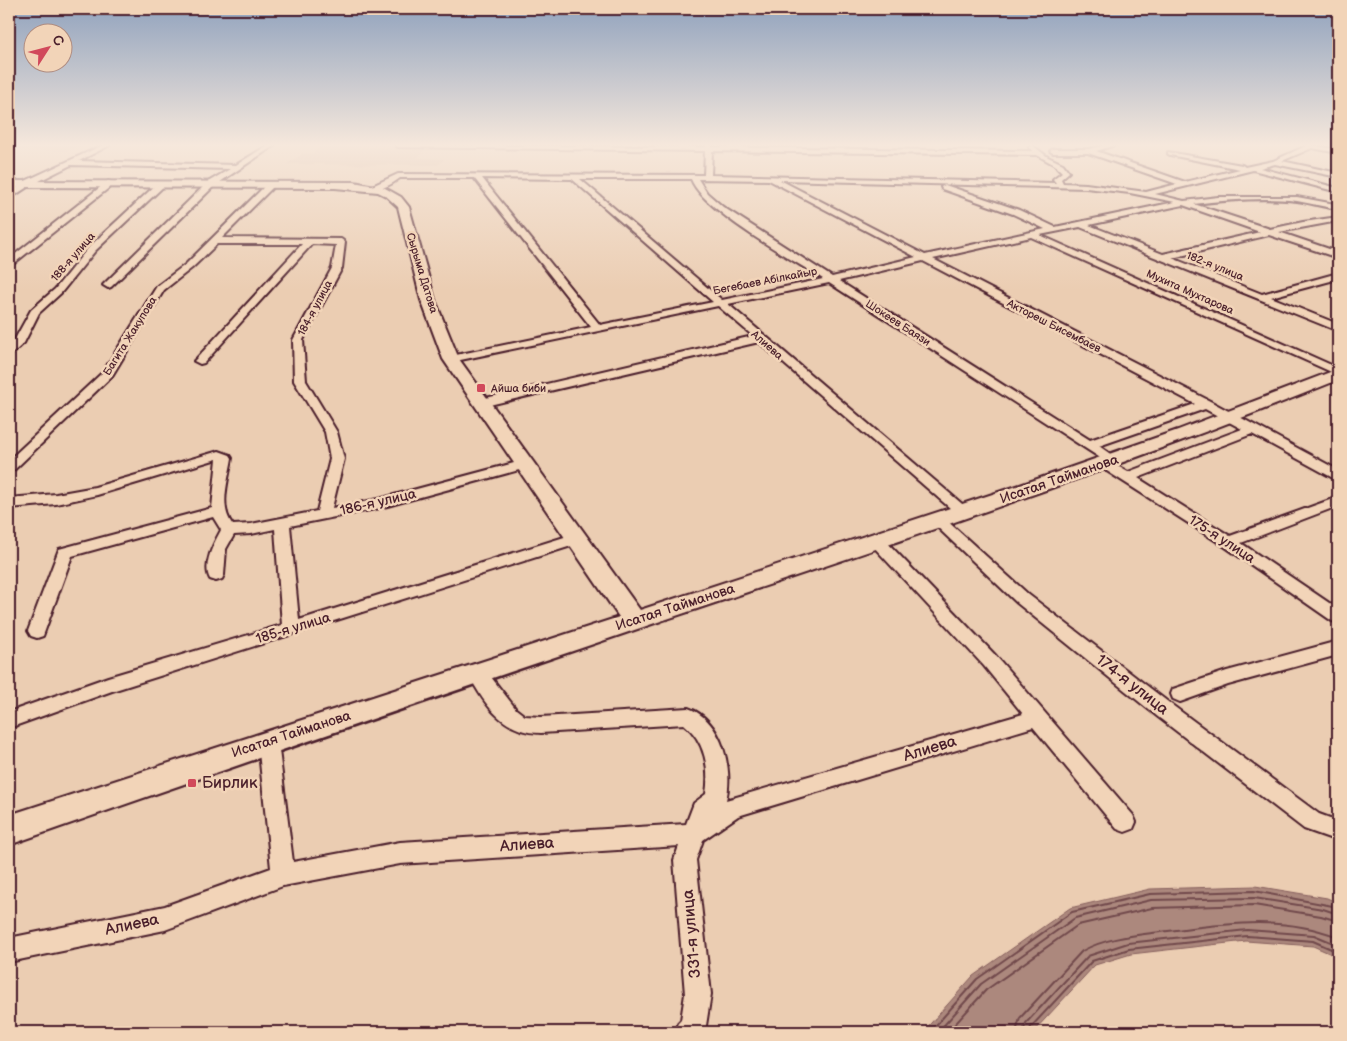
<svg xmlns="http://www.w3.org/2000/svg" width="1347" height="1041" viewBox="0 0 1347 1041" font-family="'Balsamiq Sans',sans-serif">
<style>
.built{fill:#debea7}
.water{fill:#ac887d;stroke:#855e5c}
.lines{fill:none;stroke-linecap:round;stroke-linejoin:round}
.shore{stroke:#71494c;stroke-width:2}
.street-casing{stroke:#4a1f2b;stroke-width:4}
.secondary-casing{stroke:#4a1f2b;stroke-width:4}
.street{fill:#f2d4b8;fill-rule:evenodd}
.secondary{fill:#f2d4b8;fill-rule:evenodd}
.poi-dot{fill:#d1495b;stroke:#f2d4b8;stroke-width:2}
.labels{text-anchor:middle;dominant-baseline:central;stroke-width:5;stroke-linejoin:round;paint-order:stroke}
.far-street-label{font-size:11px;fill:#4a1f2b;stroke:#f2d4b8}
.far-poi-label{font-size:11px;fill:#4a1f2b;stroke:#f2d4b8;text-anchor:start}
.street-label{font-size:14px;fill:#4a1f2b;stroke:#f2d4b8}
.near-street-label{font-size:16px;fill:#4a1f2b;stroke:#f2d4b8}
.near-poi-label{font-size:16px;fill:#4a1f2b;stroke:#f2d4b8;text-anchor:start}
</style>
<rect width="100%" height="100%" fill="#ebcdb2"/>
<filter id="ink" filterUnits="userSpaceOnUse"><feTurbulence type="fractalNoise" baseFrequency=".02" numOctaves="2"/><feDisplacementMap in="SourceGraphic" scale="10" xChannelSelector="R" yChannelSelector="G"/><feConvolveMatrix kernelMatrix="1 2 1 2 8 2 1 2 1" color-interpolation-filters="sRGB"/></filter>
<g filter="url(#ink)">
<path class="built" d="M9 145H84L66 151 16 150 9 147Z
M322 146 427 147 418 158 444 159 438 165 287 164 302 154H312Z"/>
<path class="water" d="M1255 886 1327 898 1338 903V957L1313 946 1246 941 1131 954 1095 965 1033 1032H923L973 976 1070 908 1150 889Z"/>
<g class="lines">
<path class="shore" d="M930 1032 977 979 1072 912 1150 894 1254 891 1338 907
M938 1032 981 984 1075 918 1151 900 1254 898 1323 909 1338 914
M948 1032 986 990 1078 925 1152 908 1254 905 1321 916 1338 921
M1016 1032 1020 1018 1082 951C1107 937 1139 935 1168 931 1225 924 1282 915 1338 937
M1023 1032 1026 1023 1088 956 1128 943 1247 930 1314 935 1338 945
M1029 1032 1031 1027 1092 961 1129 949 1247 936 1313 941 1338 952"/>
<g class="street-casing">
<path id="street" d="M103 145H110L79 161 236 165 268 145H275L214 186 111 287 108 288 103 285 105 283 208 182 230 169 71 165 29 186 9 199V194L23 182Z
M395 145 706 147V145H712V147L1033 151 1029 147 1032 145 1048 157 1063 164 1069 172 1061 179 1063 183 1086 184 1146 192 1177 184 1088 153H1053L1050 151 1053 149H1089L1106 145H1115L1096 151 1185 182 1240 169 1170 155 1168 154V152L1242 165 1245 167 1273 161 1308 145 1338 149V153L1312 148 1282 161 1338 173V177L1275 164 1260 168 1338 188V192L1253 170 1155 194 1184 201 1218 197H1297L1335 204V208H1332C1320 206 1309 203 1297 201 1264 197 1227 200 1194 204L1270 229 1303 222 1338 217V221L1279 232 1338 252V258L1269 235 1172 258 1262 294 1338 273V279L1271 297 1338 324V331L1080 227 1040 235 1338 368V375L1031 237 933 259 1210 401 1338 470V479L1333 478 1252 434 1138 478 1230 536 1338 497V506L1241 543 1338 609V623L1332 621 1224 546 1099 466 1097 463 1102 459 829 283 728 304 968 509 970 512 968 515H958L759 342 481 407 477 406 475 403 477 400 753 336 718 306 451 362 447 361 445 359 447 357 451 356 591 327 474 178H400C392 184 382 190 372 190V186L398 174 704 175 705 151 398 147ZM712 151 1037 155 1055 165 1062 172 1053 179 1056 183 711 175ZM482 178 572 179 713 302 600 325ZM580 179H691C703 211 792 259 823 279L722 300ZM698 179 769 180 916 257 832 277 723 207 707 193ZM780 180 1086 188 1130 193 1175 202 1055 227 1019 210 945 185 941 187 942 189 1013 214 1045 229 925 255ZM1183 205 1260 232 1163 254 1089 225ZM923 261 1195 404 1090 440 839 281ZM1205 409 1242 429 1128 472 1114 464 1119 460 1099 446Z
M108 181 115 183 12 265 9 266V259Z
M159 182 166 184 95 251 61 293 39 313 24 343 13 353 9 354V345L15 339 31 310 55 289 89 247Z
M269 182 276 184 222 238 341 239 345 242 342 268 303 340 306 381 337 432 344 459 332 508 379 499 525 460 532 464 530 467 380 508 290 526 299 620 574 534H584L587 538 584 542 112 691 9 728V712L108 677 282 625 275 529 251 534 234 535 226 549 224 575 222 579 216 581 210 579C202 565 214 543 221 530L213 517 72 556 43 636 37 638 31 636 28 631 59 549 212 508 217 459 97 495 56 504 9 508V498L56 494 95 487 219 451 230 455 232 458C229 478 218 507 233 525L251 524 317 511 330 459 325 432 294 381 293 340 332 268 336 245 312 244 204 363 200 364 194 361 196 359 302 244H217L192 268 164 290 112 376 14 470 9 471V460L103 372 157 286 186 264Z
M939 516 944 518 1029 595 1172 705 1319 814 1338 821V841L1304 829 1158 717 1017 603 934 524 931 521 934 518Z
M877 536 882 537 996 656 1133 815 1136 822 1133 829 1125 832 1117 829 1033 727 738 816 703 840 696 860 711 994 705 1032H674L678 1023 681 1020 685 994 674 860 679 846 400 864 283 886 165 930 9 962V938L165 906 271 868 258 742 261 736 268 733 275 736 278 742 293 862 400 842 686 824 694 803 706 794C710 768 705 741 684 724L541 733C503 733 484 704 468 673L470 668 477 666 484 668 516 709 525 716 541 717 688 708C722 720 734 769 726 800L1023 714 984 666 872 545 869 541 872 537Z
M1338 641V655L1228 685 1180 702 1173 699 1171 694 1173 689 1227 671Z"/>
</g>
<g class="secondary-casing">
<path id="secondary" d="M9 181 354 182 385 188 401 197 409 207 435 300 459 359 640 610 1023 484 1178 430 1338 369V380C1115 470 886 546 658 622 442 695 225 769 9 845V815L619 617 443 359 421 300 398 207 386 196 378 192 335 188 9 187Z"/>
</g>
<use href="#street" class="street"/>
<use href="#secondary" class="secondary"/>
</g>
</g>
<linearGradient id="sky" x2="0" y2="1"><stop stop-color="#90a2bd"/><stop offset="0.5" stop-color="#f6e8dc"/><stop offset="1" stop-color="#f6e8dc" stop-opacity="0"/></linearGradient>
<rect width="1347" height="290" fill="url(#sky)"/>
<g class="poi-dot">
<rect x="476" y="383" width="10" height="10" rx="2.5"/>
<rect x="187" y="778" width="10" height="10" rx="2.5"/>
</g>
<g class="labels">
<g class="far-street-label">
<text transform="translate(73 257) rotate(-49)">188-я улица</text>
<text transform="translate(1215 266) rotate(22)">182-я улица</text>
<text transform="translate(422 273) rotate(73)">Сырыма Датова</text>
<text transform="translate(765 281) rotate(-11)">Бегебаев Абілкайыр</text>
<text transform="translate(1190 292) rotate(24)">Мухита Мухтарова</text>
<text transform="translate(315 308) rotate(-62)">184-я улица</text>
<text transform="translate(898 323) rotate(33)">Шокеев Баязи</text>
<text transform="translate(1054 326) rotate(27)">Актореш Бисембаев</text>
<text transform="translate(130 336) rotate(-58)">Багита Жакупова</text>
<text transform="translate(767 345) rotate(41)">Алиева</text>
</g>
<g class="far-poi-label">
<text x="491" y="388">Айша биби</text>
</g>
<g class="street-label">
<text transform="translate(1059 479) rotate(-19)">Исатая Тайманова</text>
<text transform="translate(378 502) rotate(-13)">186-я улица</text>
<text transform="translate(1222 539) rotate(33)">175-я улица</text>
<text transform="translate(675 607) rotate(-18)">Исатая Тайманова</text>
<text transform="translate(293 628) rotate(-17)">185-я улица</text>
<text transform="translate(291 734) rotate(-18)">Исатая Тайманова</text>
</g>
<g class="near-street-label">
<text transform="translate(1132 685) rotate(38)">174-я улица</text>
<text transform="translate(930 749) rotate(-17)">Алиева</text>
<text transform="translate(527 845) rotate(-4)">Алиева</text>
<text transform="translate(132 925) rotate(-12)">Алиева</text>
<text transform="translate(692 934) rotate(-95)">331-я улица</text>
</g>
<g class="near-poi-label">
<text x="202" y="783">Бирлик</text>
</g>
</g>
<rect width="1347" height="1041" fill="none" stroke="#f2d4b8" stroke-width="30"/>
<rect x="15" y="15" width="1317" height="1011" fill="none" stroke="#4a1f2b" stroke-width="2" filter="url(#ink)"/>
<g transform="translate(48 48) rotate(54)"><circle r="24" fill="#f2d4b8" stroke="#af8c80"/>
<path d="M0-4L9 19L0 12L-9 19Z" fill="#d1495b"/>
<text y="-8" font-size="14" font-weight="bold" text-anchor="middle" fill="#4a1f2b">С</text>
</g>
</svg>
